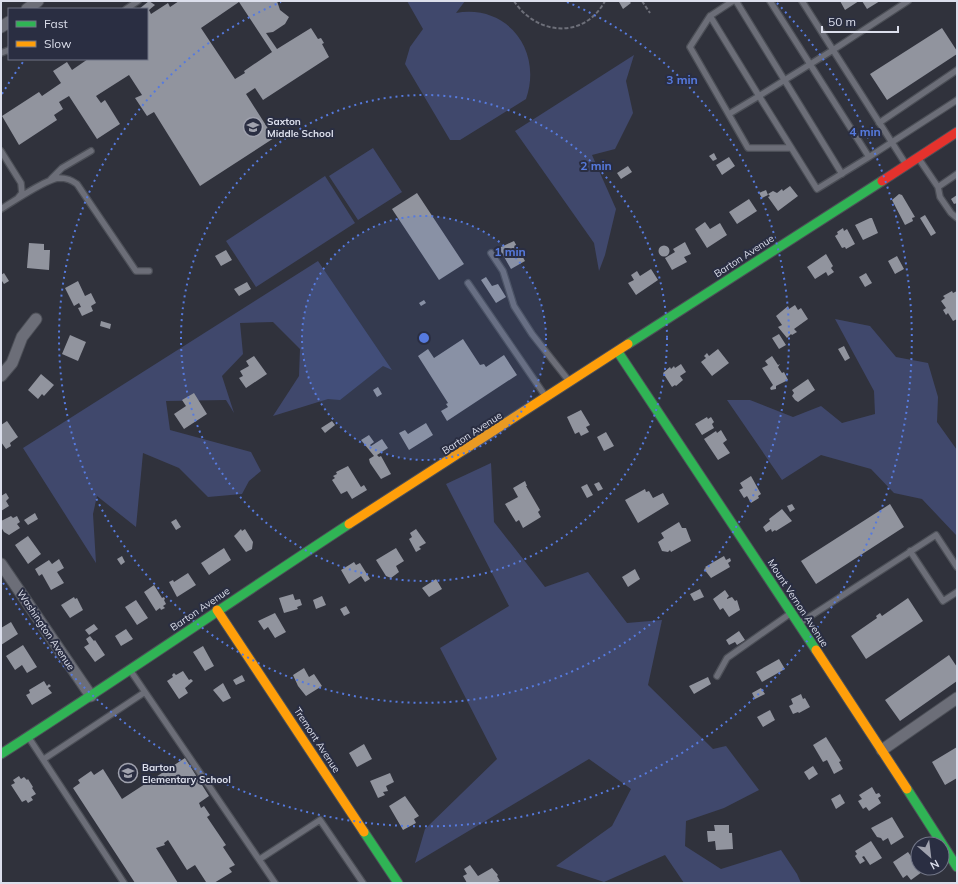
<svg xmlns="http://www.w3.org/2000/svg" width="958" height="884" viewBox="0 0 958 884" font-family="Mulish,sans-serif">
<style>
.green{fill:#40486c}
.building{fill:#91949e;fill-rule:evenodd}
.lines{fill:none;stroke-linecap:round;stroke-linejoin:round}
.lane-casing{stroke:#4c4f57;stroke-width:8}
.street-casing{stroke:#4c4f57;stroke-width:13}
.fast-casing{stroke:#4c4f57;stroke-width:11}
.slow-casing{stroke:#4c4f57;stroke-width:11}
.jam-casing{stroke:#4c4f57;stroke-width:11}
.path{stroke:#6d6f79;stroke-width:2;stroke-dasharray:4 2;stroke-linecap:butt}
.lane{stroke:#6c6e78;stroke-width:5.5}
.street{stroke:#6c6e78;stroke-width:11}
.fast{stroke:#30b455;stroke-width:9}
.slow{stroke:#ff9f0a;stroke-width:9}
.jam{stroke:#e5322d;stroke-width:9}
.ring{fill:none;stroke:#567ade;stroke-width:2;stroke-dasharray:2 4}
.labels{text-anchor:middle;dominant-baseline:central;stroke-width:4;stroke-linejoin:round;paint-order:stroke}
.poi-label{font-size:10px;font-weight:bold;fill:#dcdfec;stroke:#2a2e42;text-anchor:start}
.street-label{font-size:10px;fill:#dcdfec;stroke:#2a2e42}
.centre{fill:#567ade;stroke:#2a2e42;stroke-width:2}
.ring-label{font-size:12px;text-anchor:middle;font-weight:bold;fill:#567ade;stroke:#2a2e42;stroke-width:4;stroke-linejoin:round;paint-order:stroke}
</style>
<rect width="100%" height="100%" fill="#30323c"/>
<path class="green" d="M407 1H465L456 13C507 4 543 50 526 99L460 140H450L405 64 410 47 423 29Z
M634 55 626 81 633 113 615 149 592 155 616 209 605 255 599 271 594 243 515 131Z
M373 148 402 192 358 220 329 176Z
M325 176 355 223 256 287 226 241Z
M318 261 392 370 383 366 340 400 328 399 273 416 299 376 300 349 273 322 240 323 243 354 222 376 234 413 226 400 166 401 170 430 251 452 261 471 249 481 242 494 208 497 179 468 143 453 136 527 97 496 93 514 96 563 23 448Z
M835 319 870 326 896 357 928 363 938 397 937 422 957 450 956 535 922 499 894 493 871 469 821 455 782 480 727 400H750L793 417 821 406 842 423 875 414 874 391Z
M491 463 494 522 545 587 588 572 627 623 662 620 648 685 713 749 726 746 759 790 724 808 686 821 685 846 721 869 781 850 797 874 801 883H684L665 855 604 882 556 866 612 826 631 789 589 759 415 863 425 829 497 759 440 648 509 606 446 484Z"/>
<path class="building" d="M149 1 155 5 149 10 151 14 168 3 170 7 179 1H277L280 10 289 17 285 24 273 32 266 33 277 49 311 28 318 39 321 38 324 43 322 44 329 57 263 100 255 88 246 94 274 138 200 186 154 112 147 116 135 98 142 95 129 75 96 96 101 103 105 100 120 124 97 139 69 96 59 102 63 109 54 115 57 120 19 145 2 116 39 92 42 96 61 83 53 71 67 62 72 70 88 59H147V9H139ZM239 2 272 52 244 71 245 73 235 79 201 28Z
M620 1H629L631 3 623 9 619 2Z
M840 1H859L845 10Z
M862 1H880L867 9Z
M942 28 957 51V54L887 100 870 74Z
M714 153 717 159 713 161 709 156Z
M729 157 735 166 722 175 716 165Z
M628 166 632 172 621 179 617 173Z
M790 186 798 196 778 211 768 197 770 196 768 194 773 191 777 193 782 189 783 191Z
M766 190 768 195 762 198 759 193Z
M417 193 464 264 439 280 392 209Z
M899 194 902 195 915 217 912 218 913 221 905 225 892 200Z
M957 195V203L954 204 951 199Z
M749 199 757 211 737 224 729 212Z
M925 215 936 233 931 236 920 218Z
M870 218H872L878 233 863 240 855 225Z
M705 222 710 229 720 223 727 235 707 248 695 229Z
M843 228 844 231 847 229 855 244 846 249 845 247 842 248 835 236 838 234 837 232Z
M514 241 525 261 511 269 499 248Z
M685 242 691 254 684 257 687 262 672 270 665 258 675 252 673 249Z
M29 243 44 244V250H50L49 270 27 268Z
M658.5 251a5.5 5.5 0 1 1 11 0a5.5 5.5 0 1 1-11 0Z
M226 250 232 260 221 266 215 256Z
M826 254 833 266 831 268 834 272 828 276 826 272 815 279 807 267Z
M897 256 904 269 895 274 888 261Z
M651 269 658 280 636 295 628 283 634 280 631 275 637 271 640 276Z
M4 273 9 281 4 284 2 281 1 282V275Z
M866 273 872 283 865 287 859 277Z
M486 277 492 286 498 284 506 297 496 303 481 280Z
M78 281 85 296 91 293 96 303 91 306 93 311 82 316 78 308 81 307 79 303 74 306 65 288Z
M247 282 251 289 239 296 234 289Z
M952 291 953 293 957 291V319L953 321 948 313 946 315 943 310 946 308 941 301 945 298 943 296Z
M424 300 426 303 421 306 419 303Z
M795 305 798 310 801 308 808 319 794 329 797 332 792 335 791 334 787 338 778 327 782 325 776 316 788 306 789 309Z
M101 321 111 324 110 329 100 326Z
M779 334 786 345 779 349 772 338Z
M70 335 86 342 78 361 62 354Z
M463 339 480 365 484 364 486 367 504 355 517 375 447 421 441 411 448 407 446 404 448 403 418 356 428 349 434 358Z
M844 346 850 358 845 361 838 349Z
M718 349 729 363 712 376 701 362 706 358 704 356 707 353 709 356Z
M254 356 267 374 246 388 239 378 243 376 240 371 249 366 246 361Z
M772 356 778 365 780 364 778 367 782 373 784 372 788 380 776 386V389L771 390 770 388 773 385 762 368 768 365 765 361Z
M681 364 686 372 680 376 683 380 676 386 675 385 672 387 663 373 670 367 671 369 674 366 675 368Z
M41 374 54 385 44 396 42 394 38 399 28 390Z
M808 379 815 390 798 402 795 400 792 396 794 393 792 390Z
M378 387 382 394 377 397 373 390Z
M194 393 207 414 184 429 174 414 186 406 182 400Z
M581 410 590 425 586 427 589 432 581 436 579 432 575 434 567 417Z
M707 417 708 419 711 417 714 422 712 424 714 428 702 435 695 424Z
M7 421 18 437 10 443 11 446 6 449 1 442V425Z
M332 421 335 425 325 433 321 428Z
M426 423 433 435 409 450 399 433 405 430 408 434Z
M721 430 727 440 723 443 730 453 718 460 704 439 716 431 717 433Z
M606 432 614 446 604 451 597 437Z
M369 435 374 442 370 445 371 446 382 439 388 448 377 455 379 457 381 456 391 474 381 479 370 463 369 459 374 456 361 440Z
M348 466 361 487 364 485 367 490 352 499 347 491 341 494 332 480 335 478 333 476 337 474 336 472Z
M751 476 761 494 758 496 759 498 751 503 747 496 744 498 739 490 743 488 740 483Z
M525 481 527 486H526L540 510 538 512 541 517 523 528 519 520 516 522 505 504 518 497 513 488Z
M599 482 603 489 598 491 594 484Z
M587 484 593 495 587 498 581 487Z
M645 489 646 492 649 491 653 498 663 493 669 504 638 523 625 500Z
M6 493 9 498 6 501 9 506 1 511V496Z
M792 504 795 509 790 512 787 506Z
M890 504 904 527 816 584 801 561Z
M782 509 792 521 776 531 775 530 772 532 771 529 766 532 763 527 770 521 769 519Z
M35 513 38 519 28 525 24 520Z
M11 516 13 518 17 516 20 522 17 524 20 528 9 535 4 532 1 527V521Z
M176 519 181 527 176 530 171 522Z
M679 522 682 528H686L691 541 671 552 670 550 668 552 662 551 658 542 664 538 661 533Z
M241 529 242 531 245 529 253 542 252 549 246 552 234 536Z
M416 529 426 543 419 547 421 549 416 552 409 539 412 537 410 533Z
M28 536 41 554 28 564 15 545Z
M224 548 231 560 209 575 201 563Z
M396 548 404 561 396 566 399 572 391 578 386 576 376 560Z
M122 556 125 562 121 565 117 559Z
M724 556 726 560 730 558 731 561 728 563 730 567 711 578 704 569 706 568 705 567Z
M59 559 64 568 57 572 64 583 51 590 42 574 39 576 35 569 49 560 52 564Z
M354 562 356 565 360 563 370 579 365 582 361 576 349 584 341 570Z
M635 569 640 579 628 587 622 577Z
M188 573 196 585 177 597 169 582 173 580 174 582Z
M436 579 442 589 429 597 422 588Z
M154 585 162 598 164 597 165 599 164 600 166 604 163 606 165 608 161 610 160 608 156 611 144 592Z
M700 589 704 597 694 601 690 594Z
M725 590 729 596 727 598V599L732 597 735 601 737 600 740 610 729 617 723 608 720 610 713 599Z
M293 594 295 600 300 599 302 605 297 607 298 609 284 613 279 598Z
M322 596 326 605 316 609 313 600Z
M74 597 75 599 77 598 83 610 70 618 61 605Z
M908 598 923 621 866 659 851 636 877 618 876 616 880 613 882 616Z
M136 600 148 618 137 625 125 607Z
M346 606 350 613 344 616 340 609Z
M275 613 286 632 275 638 268 627 264 630 258 621Z
M11 622 18 634 1 645V628Z
M94 624 98 629 89 635 85 630Z
M126 629 133 639 121 646 115 636Z
M739 631 745 640 737 645 735 642 729 645 726 640Z
M90 636 94 641 95 640 105 655 95 662 84 647 89 644 86 639Z
M23 645 37 667 27 673 22 665 15 670 6 656Z
M203 646 214 666 205 671 193 652Z
M949 655 957 667V681L900 721 885 700Z
M779 659 785 669 762 682 756 672Z
M304 668 309 677 314 674 322 686 306 696 298 686 293 675Z
M183 671 189 680 191 679 193 681 185 688 188 693 179 699 167 681 173 677 172 675 174 673 176 675Z
M242 675 245 681 236 685 233 680Z
M708 677 711 684 694 694 689 686Z
M44 681 47 686 49 684 51 686 48 688 52 693 32 705 26 695 30 693 29 690Z
M223 683 231 698 223 702 213 690Z
M761 688 765 694 755 699 752 693Z
M801 694 803 699 805 698 810 707 799 713 798 712 793 714 789 706 793 704 791 699Z
M770 710 775 720 763 727 757 717Z
M826 737 841 761 839 762 843 769 834 774 827 760 823 762 813 745Z
M364 744 372 759 357 767 349 753Z
M957 747V778L945 785 932 762Z
M185 758 209 796 199 803 201 808 204 806 210 815 207 817 226 845 223 847 235 865 229 868 232 872 214 883H204L206 882 195 865 187 870 168 840 164 843 165 845 156 848 178 883H135L73 788 80 783 78 780 91 771 94 775 103 769 122 799Z
M813 766 818 774 809 780 804 772Z
M390 773 394 782 386 786 388 791 383 792 385 795 378 798 370 781Z
M19 776 21 779 24 777 27 780 28 779 33 787 32 788 36 794 31 797 33 800 28 803 26 800 22 802 11 785 15 783 13 780Z
M872 787 876 794 879 793 881 796 878 798 881 803 869 811 866 807 863 809 858 801 862 799 859 795Z
M840 794 845 803 836 809 831 799Z
M405 796 419 816 414 819 416 823 403 830 389 806Z
M892 817 904 837 891 845 888 838 883 841 881 838 877 837 871 828Z
M714 825H729V833H732L733 849 716 850 715 841 708 842 707 831H715Z
M871 841 882 858 870 865 864 856 862 857 865 861 860 864 855 856 857 854 855 851Z
M908 852 922 872 911 880 907 875 903 878 893 862Z
M470 865 478 876 492 868 498 875 497 876 500 881 495 883H467L463 876 467 874 464 869Z"/>
<g class="lines">
<g class="lane-casing">
<path id="lane" d="M736 1 842 174
M770 1 869 157
M802 1 833 50 759 96 817 189 869 157 957 100
M126 9 138 1
M710 16 690 47 748 148H791
M1 53 9 50
M729 114 759 96 710 16 733 1
M879 123 957 70
M1 151 21 183 22 193 18 198
M919 159 938 187 940 197 951 213 957 218
M905 163 833 50 908 1
M51 179 62 168 91 151
M938 187 957 174
M1 209C14 201 46 179 59 178 67 178 71 180 77 184L136 271H149
M491 253 503 271 514 306 532 334 569 381
M468 283 546 397
M910 551 943 601 957 592
M800 623 936 535 957 567
M130 670 275 883
M717 676 727 658 791 613
M29 738 124 883
M44 759 145 692
M260 859 320 820 363 883"/>
</g>
<g class="street-casing">
<path id="street" d="M27 9 38 1
M1 27 9 22
M1 376 12 363 22 337 36 319
M1 564 91 696
M882 750 957 698"/>
</g>
<g class="fast-casing">
<path id="fast" d="M628 344 882 181
M618 352 816 650
M1 754C118 679 233 600 349 524
M907 789 957 867
M364 832 398 883"/>
</g>
<g class="slow-casing">
<path id="slow" d="M349 524 628 344
M217 610 364 832
M816 650 907 789"/>
</g>
<g class="jam-casing">
<path id="jam" d="M882 181 957 132"/>
</g>
<path class="path" d="M514 1C536 35 584 40 605 1
M642 1 650 13"/>
<use href="#lane" class="lane"/>
<use href="#street" class="street"/>
<use href="#fast" class="fast"/>
<use href="#slow" class="slow"/>
<use href="#jam" class="jam"/>
</g>
<circle cx="424" cy="338" r="122" fill="#567ade" fill-opacity=".12"/>
<g class="ring">
<circle cx="424" cy="338" r="122"/>
<circle cx="424" cy="338" r="243"/>
<path d="M567 2A365 365 0 1 1 281 2"/>
<path d="M2 94A487 487 0 0 1 23 62M777 3A487 487 0 1 1 2 581"/>
</g>
<defs>
<g id="school-ring" transform="scale(1)"><circle r="9.5" fill="#2a2e42" stroke="#a0a2ae" stroke-width="1.5"/><path d="M0-5L7-2L0 1L-7-2ZM-4 1L0 2.5L4 1V4Q0 6-4 4Z" fill="#a0a2ae"/></g>
</defs>
<g fill-rule="evenodd">
<use href="#school-ring" x="253" y="127"/>
<use href="#school-ring" x="128" y="773"/>
</g>
<g class="labels">
<g class="poi-label">
<text x="267" y="121">Saxton<tspan x="267" dy="12">Middle School</tspan></text>
<text x="142" y="767">Barton<tspan x="142" dy="12">Elementary School</tspan></text>
</g>
<g class="street-label">
<text transform="translate(744 256) rotate(-33)">Barton Avenue</text>
<text transform="translate(472 433) rotate(-33)">Barton Avenue</text>
<text transform="translate(798 603) rotate(57)">Mount Vernon Avenue</text>
<text transform="translate(200 609) rotate(-34)">Barton Avenue</text>
<text transform="translate(46 630) rotate(56)">Washington Avenue</text>
<text transform="translate(317 740) rotate(57)">Tremont Avenue</text>
</g>
</g>
<circle cx="424" cy="338" r="6" class="centre"/>
<g class="ring-label">
<text x="682" y="84">3 min</text>
<text x="865" y="136">4 min</text>
<text x="596" y="170">2 min</text>
<text x="510" y="256">1 min</text>
</g>
<rect width="958" height="884" fill="none" stroke="#dcdfec" stroke-width="4"/>
<rect x="8" y="8" width="140" height="52" fill="#2a2e42" stroke="#717586"/>
<rect x="16" y="21" width="20" height="6" fill="#30b455" stroke="#717586"/>
<text x="44" y="28" font-size="12" fill="#dcdfec">Fast</text>
<rect x="16" y="41" width="20" height="6" fill="#ff9f0a" stroke="#717586"/>
<text x="44" y="48" font-size="12" fill="#dcdfec">Slow</text>
<g transform="translate(930 856) rotate(152)"><circle r="19" fill="#2a2e42" stroke="#717586"/>
<path d="M0-3L7 15L0 10L-7 15Z" fill="#a0a2ae"/>
<text y="-6" font-size="11" font-weight="bold" text-anchor="middle" fill="#dcdfec">N</text>
</g>
<path d="M822 26v6h76v-6" fill="none" stroke="#dcdfec" stroke-width="2"/>
<text x="828" y="26" font-size="12" fill="#dcdfec" stroke="#2a2e42" stroke-width="3" paint-order="stroke">50 m</text>
</svg>
